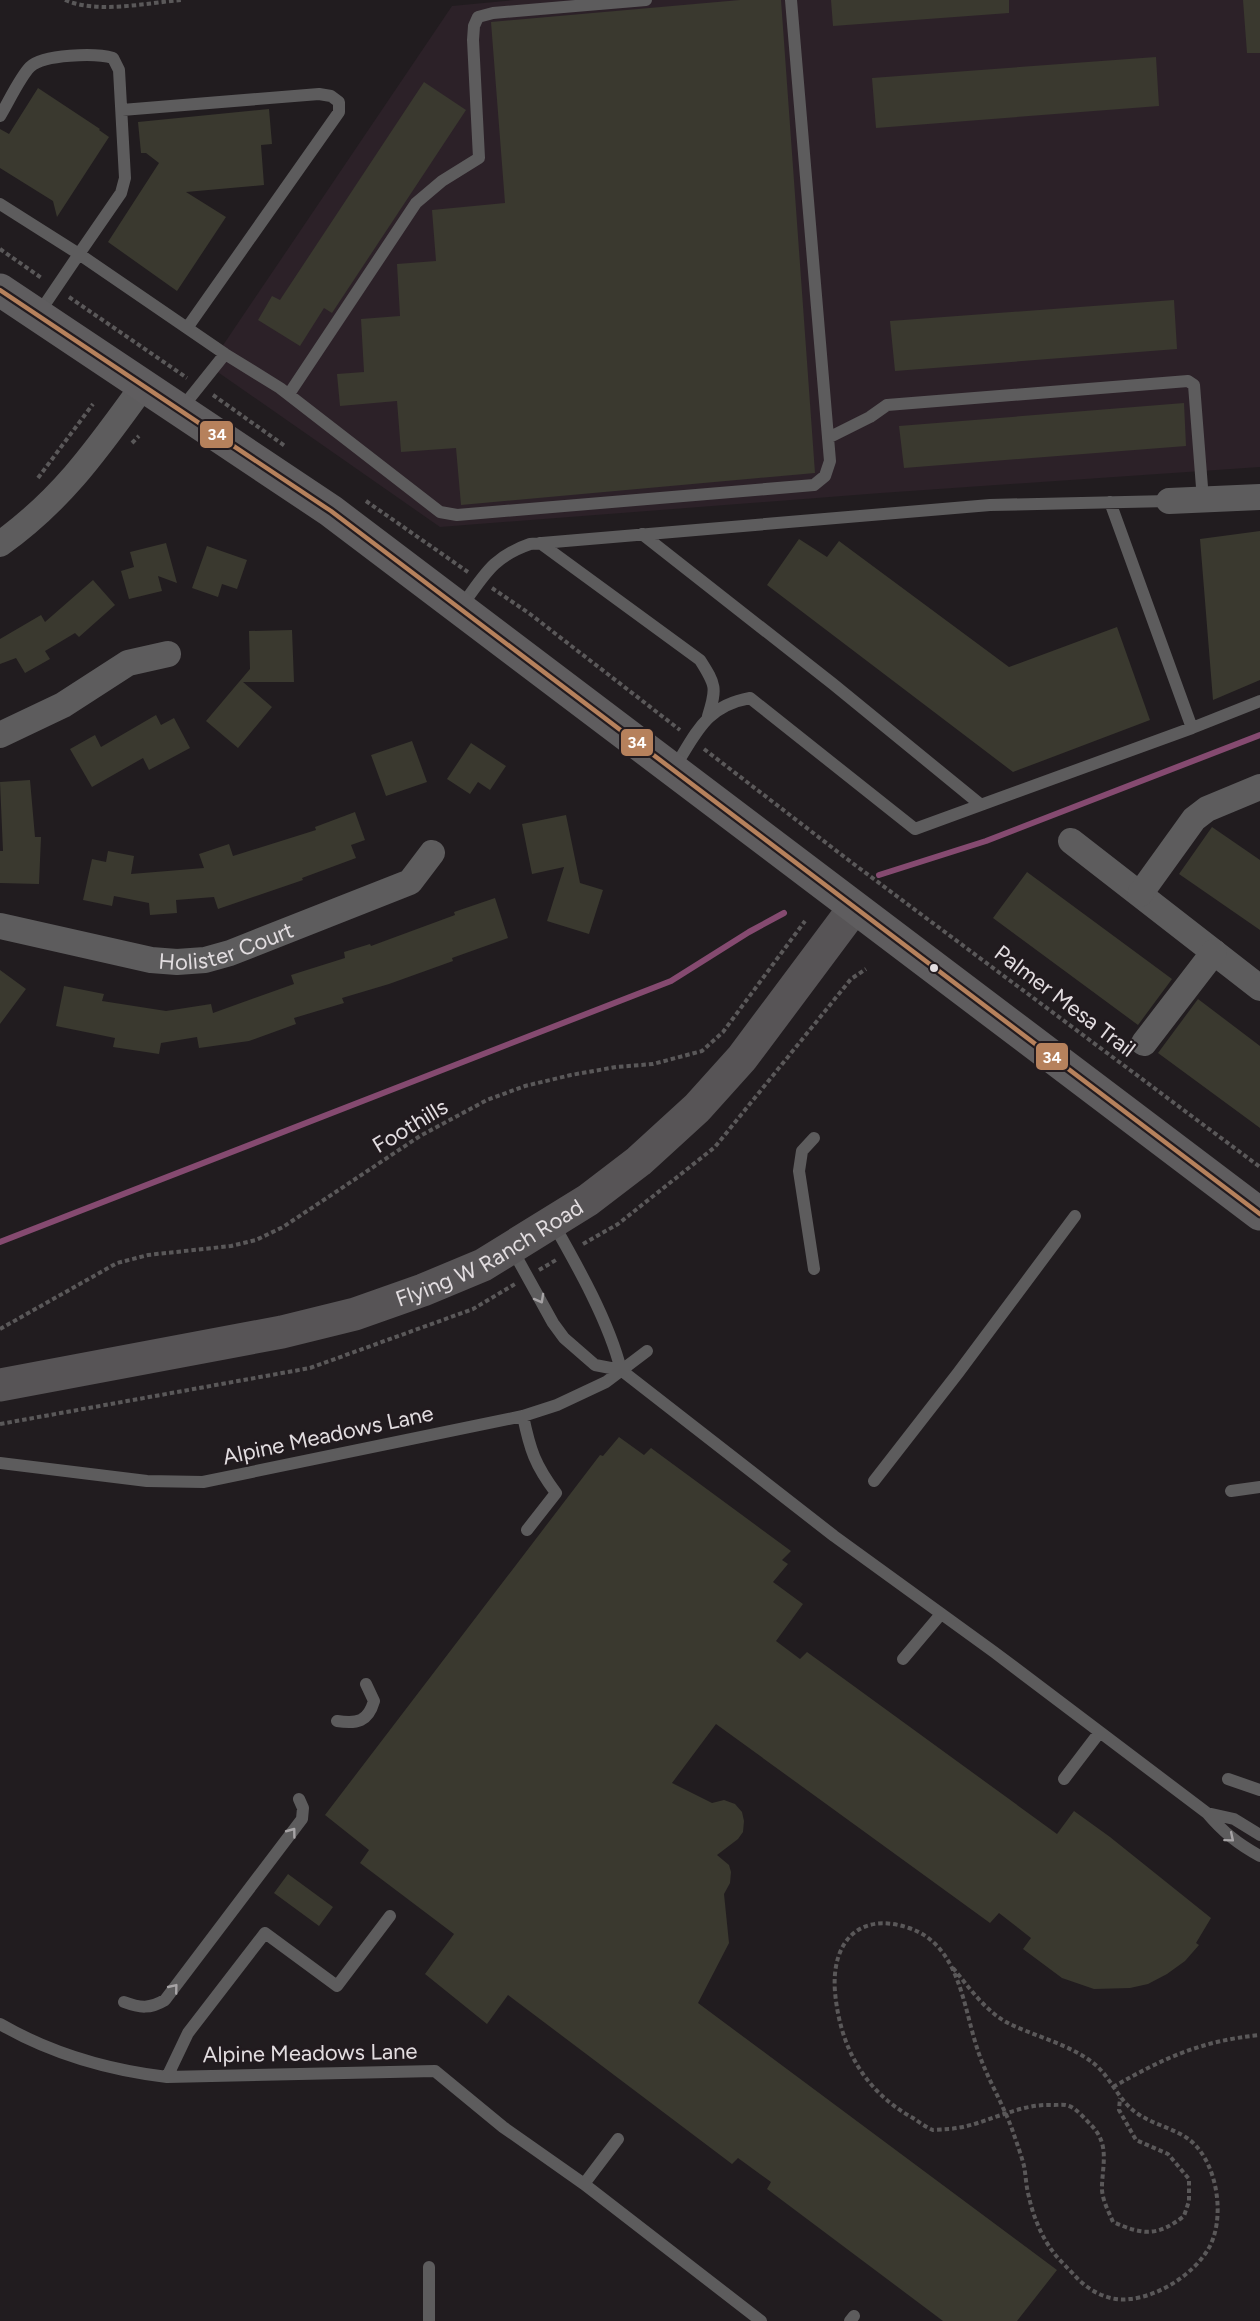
<svg xmlns="http://www.w3.org/2000/svg" width="1260" height="2321" viewBox="0 0 1260 2321" font-family="Figtree,sans-serif">
<style>
.built{fill:#2c2128}
.lines{fill:none;stroke-linecap:round;stroke-linejoin:round}
.stream{stroke:#854a70;stroke-width:6}
.building{fill:#3a392f}
.path{stroke:#5a5859;stroke-width:4;stroke-dasharray:4.5 3;stroke-linecap:butt}
.lane{stroke:#5d5c5d;stroke-width:12}
.street{stroke:#5d5c5d;stroke-width:26}
.secondary{stroke:#575456;stroke-width:33}
.primary{stroke:#5f5d5f;stroke-width:33}
.bus-1-casing{stroke:#221b1f;stroke-width:9}
.bus-1{stroke:#b6815c;stroke-width:4.5}
.oneway{stroke:#a6a3a5}
.bus-dot{fill:#e2dde0;stroke:#221b1f;stroke-width:2}
.labels{text-anchor:middle;dominant-baseline:central;stroke-width:4.5;stroke-linejoin:round;paint-order:stroke}
.street-label{font-size:22px;fill:#e2dde0;stroke:#221b1f}
.line-badge{stroke:#221b1f;stroke-width:2}
.badge-label{font-size:16px;text-anchor:middle;font-weight:bold;fill:#fff}
</style>
<rect width="100%" height="100%" fill="#211c1f"/>
<path class="built" d="M514 0H1260V467L881 493 440 527 209 366 452 6Z"/>
<g class="lines">
<path class="stream" d="M879 875 986 841 1260 735
M0 1242 671 981 749 932 784 913"/>
</g>
<path class="building" d="M740 0H781L815 473 461 505 456 448 401 452 397 401 340 406 337 374 364 372 361 319 400 316 397 264 436 261 432 210 505 203 491 22Z
M831 0H1009V13L833 26Z
M1243 0H1260V53H1247Z
M1156 57 1159 106 876 128 872 78Z
M424 82 466 110 332 313 324 308 300 346 258 320 272 296 280 300Z
M38 88 100 129 99 130 109 137 57 217 53 201 0 168V129L9 134Z
M269 109 272 144 261 145 264 185 186 192 226 217 177 291 108 242 159 163 146 153H141L138 122Z
M1174 300 1177 349 895 371 890 321Z
M1184 403 1186 446 904 468 899 426Z
M1260 531V680L1213 700 1200 539Z
M799 539 827 557 839 541 1009 667 1117 627 1150 720 1013 772 767 585Z
M166 543 177 583 158 576 162 591 129 599 121 571 134 567 130 552Z
M207 546 247 560 237 589 222 584 218 597 192 588Z
M93 580 115 605 79 637 75 633 45 651 50 659 25 673 16 658 0 664V639L41 615 45 622Z
M292 630 294 682H243L272 707 238 748 206 721 250 669 249 631Z
M156 715 161 725 174 718 190 748 149 770 143 758 92 787 70 749 95 735 101 747Z
M412 741 427 782 386 796 371 755Z
M471 743 506 766 490 790 478 782 470 794 447 779Z
M30 780 35 837H41L39 884 0 883V851H3L0 782Z
M355 812 365 840 351 845 356 858 302 878 303 880 218 909 214 897 176 900 177 913 150 915 149 903 114 896 112 906 83 900 92 859 106 862 108 851 134 856 131 874 204 868 199 854 229 844 233 856 316 830 315 827Z
M566 815 580 883 603 890 589 934 547 921 564 867 532 874 522 824Z
M1212 827 1260 860V930L1179 874Z
M1027 872 1172 979 1138 1025 993 918Z
M495 898 508 938 452 958 453 961 389 984 342 998 344 1003 294 1018 296 1024 249 1041 199 1048 197 1037 161 1043 159 1054 113 1047 115 1038 56 1026 64 986 104 994 102 1001 166 1011 211 1004 213 1013 294 984 291 975 345 958 344 952 370 944 371 946 455 915 454 912Z
M0 970 26 989 0 1024Z
M1198 999 1260 1046V1128L1158 1053Z
M619 1437 644 1455 651 1448 791 1551 782 1560 788 1564 773 1582 803 1604 776 1641 800 1659 807 1652 1057 1834 1074 1811 1110 1837 1211 1918 1196 1943 1199 1945 1185 1961 1167 1974 1148 1984 1130 1988 1094 1989 1062 1978 1023 1949 1031 1938 999 1913 990 1923 716 1724 672 1783 712 1803 724 1800 735 1804 742 1812 744 1821 743 1832 738 1839 717 1855 729 1865 731 1872 730 1883 724 1894 729 1943 698 2003 1057 2270 1017 2321H943L767 2189 771 2182 738 2158 732 2164 508 1995 487 2024 425 1974 454 1934 360 1863 369 1850 325 1815 600 1455 603 1456Z
M288 1874 333 1907 319 1926 274 1893Z"/>
<g class="lines">
<path class="path" d="M65 0C98 14 146 3 181 0
M0 249 43 279
M69 297 187 378
M213 395 285 446
M132 443 139 436
M38 478 93 404
M366 501 468 572
M492 588 530 614 680 730
M704 749 851 862 1260 1167
M583 1244 618 1224 715 1147 851 979 866 969
M539 1270 556 1260
M0 1329 117 1263 148 1255 231 1246 256 1240 283 1227 420 1136 487 1100 525 1086 571 1075 616 1067 653 1064 702 1051 723 1032 805 921
M0 1424 310 1368 473 1309 515 1284
M953 1968C969 1987 985 2011 1008 2023 1034 2036 1068 2044 1092 2062 1111 2076 1117 2100 1138 2114 1153 2124 1172 2128 1187 2138 1218 2159 1227 2221 1207 2251 1192 2275 1159 2296 1130 2299 1109 2302 1089 2291 1075 2276 1068 2268 1060 2261 1054 2253 1042 2238 1033 2216 1029 2197 1026 2187 1026 2176 1024 2166 1021 2154 1016 2141 1012 2129 1002 2102 987 2078 978 2051 963 2007 960 1945 909 1928 859 1911 831 1942 835 1992 840 2047 864 2091 913 2118 919 2122 927 2128 933 2130 935 2130 946 2129 949 2129 985 2126 1016 2103 1054 2105 1059 2105 1064 2104 1069 2106 1076 2108 1087 2121 1092 2126 1109 2144 1103 2163 1102 2185 1101 2198 1108 2210 1113 2222 1143 2235 1157 2237 1184 2216L1189 2201V2179L1168 2154 1136 2140 1119 2110 1120 2098
M1113 2087C1164 2058 1200 2041 1260 2035"/>
<path class="lane" d="M122 110 319 94 331 96 339 102V112L187 328
M0 116C8 103 20 77 30 67 43 54 96 53 113 58L119 70 125 178 121 193 79 254 0 204
M39 313 79 254 225 354 280 388 440 512 457 515 814 485 825 476 830 461 791 0
M289 394 416 203 442 181 479 158 473 40 474 26 478 17 493 13 646 0
M181 409 225 354
M828 438 870 417 887 405 1188 381 1194 385 1203 500
M1110 502 1192 728
M642 534 833 684 981 805
M540 543 700 660C716 685 717 688 708 716
M461 607C484 576 492 557 530 544L990 505 1169 501
M673 770C696 734 705 706 750 698L915 829 1192 728 1260 701
M553 1223C578 1267 609 1322 621 1370
M512 1249 553 1323 564 1338 595 1365 621 1370 834 1536 994 1652 1207 1813C1223 1832 1238 1844 1260 1856
M814 1269 799 1171 802 1151 814 1138
M523 1416C530 1450 535 1465 556 1493L527 1530
M0 1463 147 1481 203 1482 523 1416 557 1405 606 1382 647 1351
M874 1481 958 1373 1075 1216
M1231 1491 1260 1487
M903 1659 941 1614
M337 1721C357 1724 368 1722 374 1701L366 1684
M1064 1779 1099 1733
M1228 1779 1260 1790
M1207 1813 1234 1819 1260 1835
M124 2002C140 2008 150 2009 165 2000L302 1819 303 1808 299 1799
M0 2024C52 2054 108 2070 167 2077L435 2071 503 2127 584 2184 761 2321
M167 2077 188 2033 265 1933 337 1986 390 1916
M584 2184 618 2139
M429 2321V2267
M850 2321 854 2316"/>
<g class="street">
<path d="M1169 501 1260 497"/>
<path d="M0 544C63 499 98 448 143 386"/>
<path d="M0 735 63 705 128 663 168 654"/>
<path d="M1071 841 1260 988"/>
<path d="M1140 894 1194 819 1207 809 1260 787"/>
<path id="s1" d="M0 926 151 960 177 962 205 960 230 953 410 882 432 853"/>
<path d="M1144 1043 1214 952"/>
</g>
<path class="secondary" id="s2" d="M0 1385 282 1332 355 1314 423 1290 483 1265 588 1200 639 1161 697 1108 742 1058 854 908"/>
<path class="primary" d="M0 290 331 511 1260 1214"/>
<g class="bus-1-casing">
<path id="bus-1" d="M0 290 331 511 1260 1214"/>
</g>
<use href="#bus-1" class="bus-1"/>
</g>
<defs><path id="oneway-chevron" d="M-2-3.5L2.5 0L-2 3.5" fill="none" stroke-width="1.6" stroke-linecap="round" stroke-linejoin="round" transform="scale(1.5)"/></defs>
<g class="oneway">
<use href="#oneway-chevron" transform="translate(540 1299) rotate(61)"/>
<use href="#oneway-chevron" transform="translate(292 1832) rotate(-53)"/>
<use href="#oneway-chevron" transform="translate(1230 1838) rotate(40)"/>
<use href="#oneway-chevron" transform="translate(174 1988) rotate(-51)"/>
</g>
<circle class="bus-dot" cx="934" cy="968" r="5"/>
<g class="labels">
<g class="street-label">
<text stroke="none"><textPath href="#s1" startOffset="232">Holister Court</textPath></text>
<text transform="translate(1065 1001) rotate(37)">Palmer Mesa Trail</text>
<text transform="translate(410 1126) rotate(-31)">Foothills</text>
<text stroke="none"><textPath href="#s2" startOffset="510">Flying W Ranch Road</textPath></text>
<text transform="translate(328 1435) rotate(-12)">Alpine Meadows Lane</text>
<text transform="translate(310 2053) rotate(-1)">Alpine Meadows Lane</text>
</g>
</g>
<g class="line-badge">
<rect x="199" y="420" width="35" height="29" rx="6" fill="#b6815c"/>
<rect x="620" y="728" width="34" height="29" rx="6" fill="#b6815c"/>
<rect x="1035" y="1042" width="34" height="29" rx="6" fill="#b6815c"/>
</g>
<g class="badge-label">
<text x="217" y="440">34</text>
<text x="637" y="748">34</text>
<text x="1052" y="1063">34</text>
</g>
</svg>
